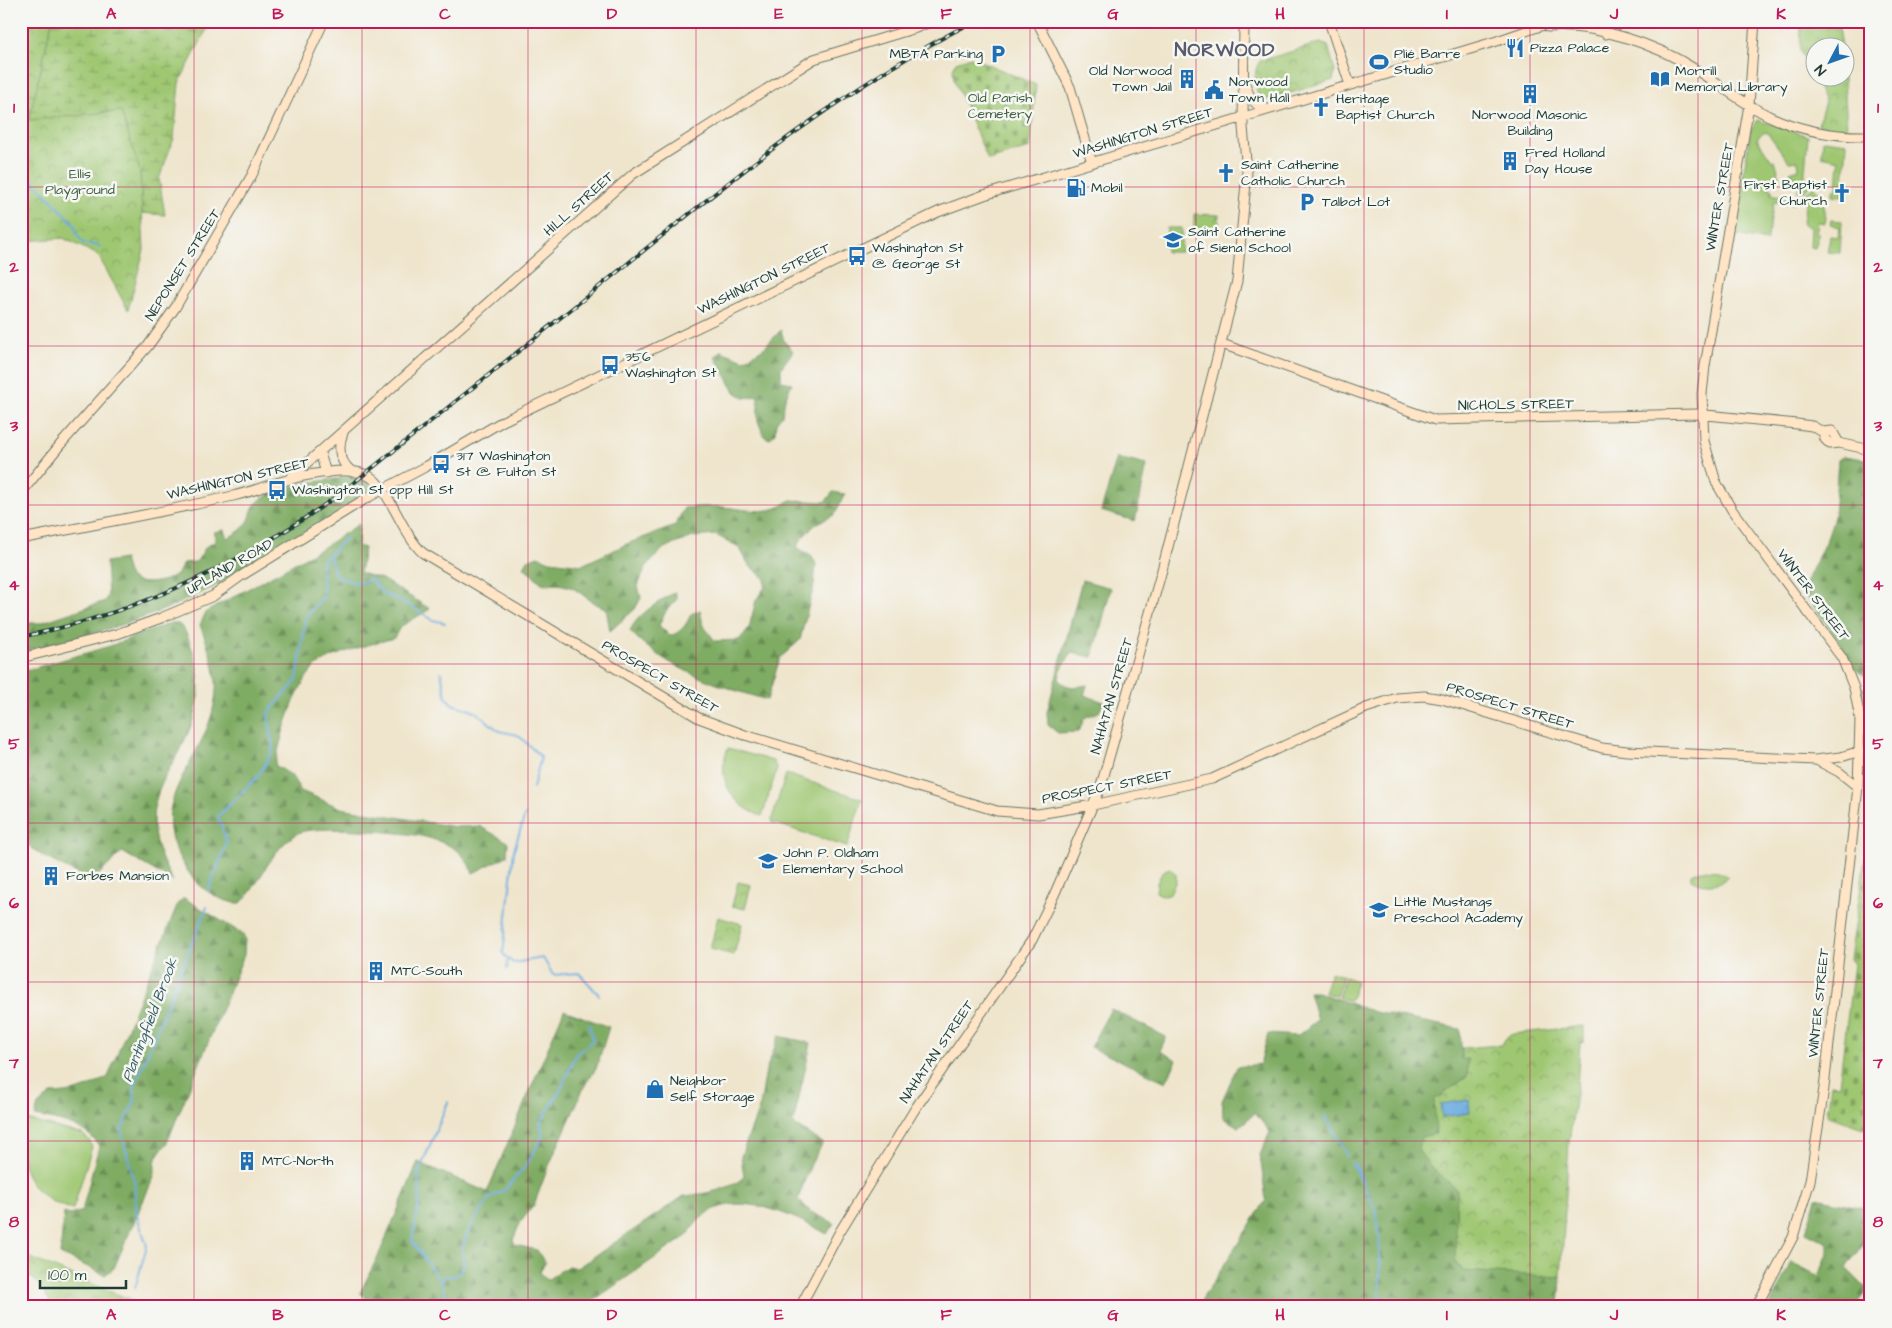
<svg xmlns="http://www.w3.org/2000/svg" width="1892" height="1328" viewBox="0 0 1892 1328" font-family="'Architects Daughter',sans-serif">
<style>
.green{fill:#9fc772;stroke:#5f8253}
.forest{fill:url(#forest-firs);stroke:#4f744c}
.wetland{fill:url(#wetland-marsh);stroke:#5f8253}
.cemetery{fill:url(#cemetery-stones);stroke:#5f8253}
.park{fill:url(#park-crowns);stroke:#5f8253}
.water{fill:url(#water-ripples);stroke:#46748a}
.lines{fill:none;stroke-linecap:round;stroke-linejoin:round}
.stream{stroke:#6dabe0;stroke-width:2}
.secondary-casing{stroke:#687869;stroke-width:11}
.secondary{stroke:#ffe4c6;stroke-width:9}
.rail-casing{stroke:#1f3d34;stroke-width:4}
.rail{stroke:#f6f6f2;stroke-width:2;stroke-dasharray:5.5;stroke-linecap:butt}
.grid{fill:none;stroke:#c2185b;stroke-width:1;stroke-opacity:0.55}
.labels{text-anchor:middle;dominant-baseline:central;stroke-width:5;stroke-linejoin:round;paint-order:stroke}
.poi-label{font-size:14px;fill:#1f3d34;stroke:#f6f6f2;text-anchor:start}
.park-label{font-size:14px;fill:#3f6044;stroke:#f6f6f2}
.street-label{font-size:14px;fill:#1f3d34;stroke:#f6f6f2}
.water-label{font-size:15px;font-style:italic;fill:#365e68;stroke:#f6f6f2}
.district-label{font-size:19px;font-weight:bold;letter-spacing:1px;fill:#5a5c6c;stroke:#f6f6f2}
.neatline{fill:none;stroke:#c2185b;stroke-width:2}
.grid-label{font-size:16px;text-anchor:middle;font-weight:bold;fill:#c2185b}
</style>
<defs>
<pattern id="forest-firs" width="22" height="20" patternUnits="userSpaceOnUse" patternTransform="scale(1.25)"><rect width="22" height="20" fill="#7fac64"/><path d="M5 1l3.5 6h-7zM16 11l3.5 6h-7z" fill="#678d53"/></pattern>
<pattern id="wetland-marsh" width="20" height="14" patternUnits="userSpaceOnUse" patternTransform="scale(1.25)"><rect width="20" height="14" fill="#9fc772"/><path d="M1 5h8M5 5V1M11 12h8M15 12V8" fill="none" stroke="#81a35e"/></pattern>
<pattern id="cemetery-stones" width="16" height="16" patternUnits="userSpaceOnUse" patternTransform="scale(1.25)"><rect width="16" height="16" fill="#9fc772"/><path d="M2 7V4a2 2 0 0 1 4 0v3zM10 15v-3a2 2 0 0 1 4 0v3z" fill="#81a35e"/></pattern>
<pattern id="park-crowns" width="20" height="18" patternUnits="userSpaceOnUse" patternTransform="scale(1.25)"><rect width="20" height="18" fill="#9fc772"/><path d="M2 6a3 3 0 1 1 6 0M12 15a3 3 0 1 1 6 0" fill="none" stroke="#81a35e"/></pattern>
<pattern id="water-ripples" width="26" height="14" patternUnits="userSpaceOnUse" patternTransform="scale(1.25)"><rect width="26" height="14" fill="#6dabe0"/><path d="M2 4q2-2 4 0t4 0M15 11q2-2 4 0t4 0" fill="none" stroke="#598cb6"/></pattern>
</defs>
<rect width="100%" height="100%" fill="#f6f6f2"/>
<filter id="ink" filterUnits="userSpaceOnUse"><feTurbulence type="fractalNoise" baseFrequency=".02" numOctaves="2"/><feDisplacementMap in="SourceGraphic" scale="10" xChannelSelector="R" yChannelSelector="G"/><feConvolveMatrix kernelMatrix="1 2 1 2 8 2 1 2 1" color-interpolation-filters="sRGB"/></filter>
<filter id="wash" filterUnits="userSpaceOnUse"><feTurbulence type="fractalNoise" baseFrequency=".0096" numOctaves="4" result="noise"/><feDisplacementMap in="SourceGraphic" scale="20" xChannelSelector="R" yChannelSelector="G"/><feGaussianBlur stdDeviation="1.12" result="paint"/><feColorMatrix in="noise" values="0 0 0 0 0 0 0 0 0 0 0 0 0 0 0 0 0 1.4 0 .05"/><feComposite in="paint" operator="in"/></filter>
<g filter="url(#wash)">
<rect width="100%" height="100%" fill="#efe5cc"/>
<path class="green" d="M1758 120 1808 136 1804 183 1810 185 1804 192H1798L1799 182 1790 172 1799 169 1798 161 1789 162 1767 132 1761 134 1757 139 1772 161 1775 160 1780 178 1773 176 1769 188 1773 190 1771 194 1793 199V204L1774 202 1767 241 1733 234 1751 130Z
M1823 140 1847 143 1843 196 1833 195V190H1837L1839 160 1822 156Z
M1813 186 1824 198V213L1826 218 1825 223 1818 222 1816 233 1819 234 1815 248 1810 247 1811 227 1803 225 1806 194Z
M1831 220 1842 221 1840 253 1827 252 1830 236 1838 237 1840 227 1830 224Z
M1167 228H1182L1181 252H1166Z
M1859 686 1871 692V716L1866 720 1863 717Z
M728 748 773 761 777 769 762 816C732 806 715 779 728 748Z
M786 774 862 799 847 847 771 822Z
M1170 868 1176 874V881L1169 895 1163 896 1156 892 1157 883 1163 871Z
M1702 870 1719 871 1728 877C1719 886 1701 886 1691 879V874Z
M1331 972 1343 976 1336 996 1324 992Z
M1345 977 1357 981 1350 1001 1338 997Z
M27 1120 82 1134 89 1140 92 1147 73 1209C31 1201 9 1159 27 1120Z"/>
<path class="forest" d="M781 330 784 341 793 351 781 368V381L792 383 785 399 782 415 776 423 775 434 769 439 764 436 758 421V396L744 398 735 392 715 357 721 351 744 360 764 348Z
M1844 456 1871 460V680L1855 669 1840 643 1802 591 1827 538 1834 517 1838 460Z
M1117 458 1147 465 1135 521 1101 511Z
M349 477C360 479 371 479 373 492 299 538 225 588 142 618 103 632 62 641 21 652V623H40L105 601 108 595 106 562 124 559C126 565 127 574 131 578 140 587 168 582 177 574 180 571 181 567 183 563L196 562C204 553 203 545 215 542L214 532 224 530 227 538C238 533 245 528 250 518 251 514 252 509 254 506 271 485 322 481 349 477Z
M833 492 845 494 834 515 816 524 802 538 797 547 812 557 816 564 814 585 800 640 780 658 767 700C718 686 666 669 630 631 637 614 660 601 675 592L677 599 666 611 659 625 670 636C681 632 686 626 691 614L700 610 703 625 715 641 739 640 749 628 756 600 765 587V579L749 565 739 547 716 535 693 537 664 548 646 567 638 586 641 598 635 609 610 631 606 608C580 600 579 580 544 585L524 567 528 560 538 556 550 561 582 565 629 543 675 526 684 508C697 507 710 506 723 507 746 509 771 517 790 500L825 502Z
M359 524 358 546 364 548 360 573 382 579 430 609 400 627 394 638C373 644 330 653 314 668 295 687 280 739 275 765L291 775 301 791 341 808 456 827 479 826 508 842 507 856 473 873C469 865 465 857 458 851 447 843 429 837 415 835 394 832 314 825 298 833 270 849 262 882 241 903 224 904 202 890 192 877 132 798 210 767 216 691 218 672 207 643 200 625L206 612 324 547Z
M1082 580 1111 588 1093 657 1071 653 1060 672 1059 680C1067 689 1077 687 1087 685L1084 695 1104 702 1099 712 1084 718 1079 732 1058 733 1048 725 1047 712Z
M171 623C183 622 186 633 190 643 208 692 197 719 173 762 165 776 157 792 154 808 150 835 160 858 173 881L122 852 92 881 44 857 21 840V672L110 646Z
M184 898 241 933 245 938 244 955 166 1145C156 1154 154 1161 155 1174L114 1268 105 1275 60 1254 64 1213 70 1215 82 1211 99 1146C86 1125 59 1121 35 1116L38 1105 51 1094C72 1094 89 1088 108 1077L178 903Z
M1309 992H1317L1375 1012 1460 1029 1462 1058 1468 1059 1467 1077 1434 1100 1450 1183 1457 1189 1456 1264 1463 1271 1561 1277 1559 1307H1197L1266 1200 1260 1155 1270 1132 1255 1113 1239 1127 1223 1118 1222 1101 1237 1067 1260 1064 1268 1034 1297 1036 1317 1020Z
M1111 1009 1166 1037 1160 1051 1177 1060 1166 1082 1090 1047Z
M564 1010 609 1027 596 1069 586 1083 547 1170 534 1205 520 1223 513 1240 515 1245 537 1250 545 1263 540 1272 547 1280 568 1266 577 1268 684 1196C704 1194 730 1190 744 1177L741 1156 760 1106 766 1070 779 1036 811 1043 793 1124 823 1143 811 1164 798 1199 811 1212 834 1223 827 1234C785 1211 718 1180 688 1235L584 1307H361L366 1297 360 1293 380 1252 418 1162 487 1192Z
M1871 1195V1232L1846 1268 1867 1289 1855 1307H1769L1791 1262 1819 1276 1828 1253V1243L1806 1232 1816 1198 1865 1208Z"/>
<path class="wetland" d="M21 21H202L209 25 179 83 174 138 159 179 165 215 91 209 21 151Z"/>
<path class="cemetery" d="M971 57 1036 85 1030 148 988 160 954 80 953 69 956 62Z
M1871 821V1131L1827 1115 1831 1084 1839 1085 1854 964 1850 959Z"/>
<path class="park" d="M21 21H52L29 120 121 111 140 171 144 250 128 310 98 255 63 238 26 241 21 244Z
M1801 21H1838L1842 47 1814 48V78H1844L1847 129 1818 125 1825 101 1800 51Z
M1320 43 1328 46 1335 71 1333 80 1267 100 1260 98C1254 89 1253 70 1260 61Z
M1194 214 1219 215V228L1194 227Z
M738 882 751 885 745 909 732 906Z
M718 917 742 924 734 955 710 949Z
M1584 1026V1042L1580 1043 1577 1086 1569 1142 1561 1277 1463 1271 1455 1259 1457 1189 1432 1168 1418 1150 1421 1137 1436 1134 1434 1100 1467 1077 1468 1059H1462V1048L1501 1045 1507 1037 1513 1034Z
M21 1254 148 1307H53L40 1285 21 1269Z"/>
<path class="water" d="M1469 1100 1470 1113 1442 1117 1440 1104Z"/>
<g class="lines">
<path class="stream" d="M21 168 75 225 76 233 83 243 100 246
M329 555 336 576 355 583 372 580 382 593 409 605 433 620 445 623
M441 672 446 697 452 704 476 712 499 731 518 735 541 757 533 788
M525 815 514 850 503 954 513 963 543 958 553 975 579 973 599 995
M208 891 227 843 218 816 259 775 273 750 268 713 297 680 306 616 323 597 322 561 346 538
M507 969 508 959
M1325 1115 1347 1156
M1351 1163C1360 1179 1371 1196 1376 1213 1382 1234 1380 1284 1379 1307
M1355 1164 1362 1180
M441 1282 412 1241 420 1196 418 1174 448 1102
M135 1288 147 1246 137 1216 134 1181 121 1131 135 1100 134 1087 207 907
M125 1307 129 1298
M445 1307 446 1296 441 1282 444 1277 457 1275 464 1264 462 1249 470 1227 491 1197 504 1191 528 1163 543 1135 540 1123 561 1089 576 1054 593 1040 589 1024"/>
</g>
</g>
<g filter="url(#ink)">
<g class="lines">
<g class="secondary-casing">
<path id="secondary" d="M1037 21 1070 87 1092 163
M1329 21 1350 85
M1597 21 1606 34
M1755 21 1749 105 1705 366 1702 394 1704 441 1716 482 1732 510 1842 658 1854 688 1860 719 1858 787 1824 1088 1810 1181 1793 1237 1756 1307
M1548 27C1594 23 1655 44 1693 68 1719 84 1743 104 1771 117 1802 131 1836 137 1871 136
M1246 86C1249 97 1256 108 1268 109
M1222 344 1435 420 1697 414 1797 424 1812 426 1823 432 1832 431 1839 443
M1823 432 1825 439 1830 444 1839 443 1871 450
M343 433C337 448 339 461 352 472
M320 453 326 473
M290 478 633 174 814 59 916 28 932 21
M21 493 60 445 148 346 175 308 252 175 324 21
M21 539C92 525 163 512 233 496 259 490 283 479 309 475 327 472 353 467 369 476 389 487 401 533 423 553L699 718 745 735 997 811 1038 814 1093 805 1212 779 1366 708 1397 698 1424 696 1442 699 1602 748 1627 751 1815 760 1841 757 1860 751
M21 658 117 634 161 618 213 596 241 576 365 499 427 466 503 421 938 212 984 195 1497 41 1555 21
M1861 731 1871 720
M1818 761 1839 772 1858 787
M800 1307 839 1233 915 1109 1032 940 1055 893 1101 786 1162 570 1237 281 1247 172 1243 127 1244 21"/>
</g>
<use href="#secondary" class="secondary"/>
<g class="rail-casing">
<path id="rail" d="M21 637C138 613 244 564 341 493 429 422 517 353 605 282 723 186 839 89 975 21"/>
</g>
<use href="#rail" class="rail"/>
</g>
</g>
<path class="grid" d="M194 21V1307M362 21V1307M528 21V1307M696 21V1307M862 21V1307M1030 21V1307M1196 21V1307M1364 21V1307M1530 21V1307M1698 21V1307M21 187H1871M21 346H1871M21 505H1871M21 664H1871M21 823H1871M21 982H1871M21 1141H1871"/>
<defs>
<g id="restaurant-bare" transform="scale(1.5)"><path d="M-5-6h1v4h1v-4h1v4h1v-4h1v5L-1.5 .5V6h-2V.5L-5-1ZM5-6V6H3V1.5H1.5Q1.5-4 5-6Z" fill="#1f6fb2" stroke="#f6f6f2" stroke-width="2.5" paint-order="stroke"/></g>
<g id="parking-bare" transform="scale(1.5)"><path d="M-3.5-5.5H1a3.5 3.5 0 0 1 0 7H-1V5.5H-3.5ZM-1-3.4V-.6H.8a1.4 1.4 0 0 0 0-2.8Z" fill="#1f6fb2" stroke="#f6f6f2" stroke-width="2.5" paint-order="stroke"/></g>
<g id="stadium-bare" transform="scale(1.5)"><path d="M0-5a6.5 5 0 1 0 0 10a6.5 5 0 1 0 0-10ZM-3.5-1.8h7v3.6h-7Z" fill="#1f6fb2" stroke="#f6f6f2" stroke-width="2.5" paint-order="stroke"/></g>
<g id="building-bare" transform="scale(1.5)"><path d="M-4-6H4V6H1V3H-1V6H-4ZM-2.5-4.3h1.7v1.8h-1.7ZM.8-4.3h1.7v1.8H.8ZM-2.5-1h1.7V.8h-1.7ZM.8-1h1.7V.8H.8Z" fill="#1f6fb2" stroke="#f6f6f2" stroke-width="2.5" paint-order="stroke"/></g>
<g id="library-bare" transform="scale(1.5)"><path d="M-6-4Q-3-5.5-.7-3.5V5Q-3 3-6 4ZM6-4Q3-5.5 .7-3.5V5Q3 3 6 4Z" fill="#1f6fb2" stroke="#f6f6f2" stroke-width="2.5" paint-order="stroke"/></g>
<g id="civic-bare" transform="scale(1.5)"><path d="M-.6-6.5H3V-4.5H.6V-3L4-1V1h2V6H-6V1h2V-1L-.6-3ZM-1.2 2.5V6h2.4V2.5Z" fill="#1f6fb2" stroke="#f6f6f2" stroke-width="2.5" paint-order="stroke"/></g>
<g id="church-bare" transform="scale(1.5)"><path d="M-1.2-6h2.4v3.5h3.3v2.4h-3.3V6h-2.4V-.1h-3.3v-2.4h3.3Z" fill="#1f6fb2" stroke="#f6f6f2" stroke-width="2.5" paint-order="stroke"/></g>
<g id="fuel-bare" transform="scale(1.5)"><path d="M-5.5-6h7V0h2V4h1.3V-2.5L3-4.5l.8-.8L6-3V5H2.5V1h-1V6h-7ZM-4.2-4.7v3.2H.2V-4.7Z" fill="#1f6fb2" stroke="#f6f6f2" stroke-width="2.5" paint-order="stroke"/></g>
<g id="school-bare" transform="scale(1.5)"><path d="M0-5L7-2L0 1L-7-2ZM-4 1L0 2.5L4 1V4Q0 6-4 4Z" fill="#1f6fb2" stroke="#f6f6f2" stroke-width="2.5" paint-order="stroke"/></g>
<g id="bus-bare" transform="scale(1.5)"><path d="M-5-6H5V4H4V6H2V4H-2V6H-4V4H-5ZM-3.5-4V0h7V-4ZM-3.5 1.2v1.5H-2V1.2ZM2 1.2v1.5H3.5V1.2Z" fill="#1f6fb2" stroke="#f6f6f2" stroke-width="2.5" paint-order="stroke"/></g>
<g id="shop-bare" transform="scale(1.5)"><path d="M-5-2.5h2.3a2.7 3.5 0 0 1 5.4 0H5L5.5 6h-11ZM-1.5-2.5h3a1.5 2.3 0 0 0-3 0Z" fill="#1f6fb2" stroke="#f6f6f2" stroke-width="2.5" paint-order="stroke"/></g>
</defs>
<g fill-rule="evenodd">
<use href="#restaurant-bare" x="1515" y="48"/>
<use href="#parking-bare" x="998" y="54"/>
<use href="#stadium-bare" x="1379" y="62"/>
<use href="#building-bare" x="1187" y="79"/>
<use href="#library-bare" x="1660" y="79"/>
<use href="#civic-bare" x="1214" y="90"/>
<use href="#building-bare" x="1530" y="94"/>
<use href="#church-bare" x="1321" y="107"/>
<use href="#building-bare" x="1510" y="161"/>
<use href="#church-bare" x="1226" y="173"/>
<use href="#fuel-bare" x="1076" y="188"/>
<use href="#church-bare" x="1842" y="193"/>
<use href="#parking-bare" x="1307" y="202"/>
<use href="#school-bare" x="1173" y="240"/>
<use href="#bus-bare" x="857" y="256"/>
<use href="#bus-bare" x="610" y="365"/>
<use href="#bus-bare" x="441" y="464"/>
<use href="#bus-bare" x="277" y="490"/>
<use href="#school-bare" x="768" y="861"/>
<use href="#building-bare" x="51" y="876"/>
<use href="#school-bare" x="1379" y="910"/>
<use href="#building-bare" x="376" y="971"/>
<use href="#shop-bare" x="655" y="1089"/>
<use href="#building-bare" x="247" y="1161"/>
</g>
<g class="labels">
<g class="poi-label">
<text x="1530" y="48">Pizza Palace</text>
<text x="983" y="54" text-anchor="end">MBTA Parking</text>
<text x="1394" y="54">Plié Barre<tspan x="1394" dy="16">Studio</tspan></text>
<text x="1172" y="71" text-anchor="end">Old Norwood<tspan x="1172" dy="16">Town Jail</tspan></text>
<text x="1675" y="71">Morrill<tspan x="1675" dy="16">Memorial Library</tspan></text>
<text x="1229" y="82">Norwood<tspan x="1229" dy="16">Town Hall</tspan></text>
<text x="1336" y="99">Heritage<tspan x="1336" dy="16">Baptist Church</tspan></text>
<text x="1530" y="115" text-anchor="middle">Norwood Masonic<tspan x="1530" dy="16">Building</tspan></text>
<text x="1525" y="153">Fred Holland<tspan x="1525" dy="16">Day House</tspan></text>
<text x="1241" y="165">Saint Catherine<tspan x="1241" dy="16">Catholic Church</tspan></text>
<text x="1827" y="185" text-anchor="end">First Baptist<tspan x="1827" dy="16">Church</tspan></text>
<text x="1091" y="188">Mobil</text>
<text x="1322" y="202">Talbot Lot</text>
<text x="1188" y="232">Saint Catherine<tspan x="1188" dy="16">of Siena School</tspan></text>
<text x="872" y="248">Washington St<tspan x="872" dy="16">@ George St</tspan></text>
<text x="625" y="357">356<tspan x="625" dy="16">Washington St</tspan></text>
<text x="456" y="456">317 Washington<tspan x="456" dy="16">St @ Fulton St</tspan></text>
<text x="292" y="490">Washington St opp Hill St</text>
<text x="783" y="853">John P. Oldham<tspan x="783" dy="16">Elementary School</tspan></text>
<text x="66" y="876">Forbes Mansion</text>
<text x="1394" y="902">Little Mustangs<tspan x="1394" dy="16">Preschool Academy</tspan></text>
<text x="391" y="971">MTC-South</text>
<text x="670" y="1081">Neighbor<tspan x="670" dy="16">Self Storage</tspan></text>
<text x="262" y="1161">MTC-North</text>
</g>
<g class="park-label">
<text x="1000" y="98">Old Parish<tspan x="1000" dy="16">Cemetery</tspan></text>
<text x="80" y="174">Ellis<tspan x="80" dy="16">Playground</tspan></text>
</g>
<g class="street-label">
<text transform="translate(1143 133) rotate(-17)">WASHINGTON STREET</text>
<text transform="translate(1720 197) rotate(-80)">WINTER STREET</text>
<text transform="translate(579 204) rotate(-42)">HILL STREET</text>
<text transform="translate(183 265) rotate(-58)">NEPONSET STREET</text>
<text transform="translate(764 279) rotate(-26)">WASHINGTON STREET</text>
<text transform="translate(1516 405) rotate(-1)">NICHOLS STREET</text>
<text transform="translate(238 479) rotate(-13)">WASHINGTON STREET</text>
<text transform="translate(230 567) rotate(-30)">UPLAND ROAD</text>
<text transform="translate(1813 595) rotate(53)">WINTER STREET</text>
<text transform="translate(660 677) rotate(30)">PROSPECT STREET</text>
<text transform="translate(1112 696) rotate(-74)">NAHATAN STREET</text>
<text transform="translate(1510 706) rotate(17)">PROSPECT STREET</text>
<text transform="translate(1107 787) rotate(-11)">PROSPECT STREET</text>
<text transform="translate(1819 1003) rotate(-84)">WINTER STREET</text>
<text transform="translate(937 1052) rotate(-56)">NAHATAN STREET</text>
</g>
<g class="water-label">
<text transform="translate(150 1020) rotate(-69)">Plantingfield Brook</text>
</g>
<g class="district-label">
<text x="1225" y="50">NORWOOD</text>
</g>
</g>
<rect width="1892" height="1328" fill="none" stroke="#f6f6f2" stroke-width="55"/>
<g transform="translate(1830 62) rotate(229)"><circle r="24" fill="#f6f6f2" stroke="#a0aca6"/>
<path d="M0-4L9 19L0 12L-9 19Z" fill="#1f6fb2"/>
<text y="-8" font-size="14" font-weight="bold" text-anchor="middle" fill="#1f3d34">N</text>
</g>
<path d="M40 1280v8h86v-8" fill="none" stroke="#1f3d34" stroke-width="2.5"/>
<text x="48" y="1280" font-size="15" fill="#1f3d34" stroke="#f6f6f2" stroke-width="4" paint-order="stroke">100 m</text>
<rect x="28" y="28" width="1836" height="1272" class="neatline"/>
<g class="grid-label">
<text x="111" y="19">A</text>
<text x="278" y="19">B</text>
<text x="445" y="19">C</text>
<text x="612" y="19">D</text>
<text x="779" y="19">E</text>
<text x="946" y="19">F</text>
<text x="1113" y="19">G</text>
<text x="1280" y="19">H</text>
<text x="1447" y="19">I</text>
<text x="1614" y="19">J</text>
<text x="1781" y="19">K</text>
<text x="14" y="113">1</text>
<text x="1878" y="113">1</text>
<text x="14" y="272">2</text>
<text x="1878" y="272">2</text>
<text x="14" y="431">3</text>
<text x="1878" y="431">3</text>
<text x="14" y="590">4</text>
<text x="1878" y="590">4</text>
<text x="14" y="749">5</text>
<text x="1878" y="749">5</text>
<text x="14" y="908">6</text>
<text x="1878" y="908">6</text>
<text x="14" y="1068">7</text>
<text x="1878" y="1068">7</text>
<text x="14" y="1227">8</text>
<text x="1878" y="1227">8</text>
<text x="111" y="1320">A</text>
<text x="278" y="1320">B</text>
<text x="445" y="1320">C</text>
<text x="612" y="1320">D</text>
<text x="779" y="1320">E</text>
<text x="946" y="1320">F</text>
<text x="1113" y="1320">G</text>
<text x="1280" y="1320">H</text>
<text x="1447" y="1320">I</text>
<text x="1614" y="1320">J</text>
<text x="1781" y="1320">K</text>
</g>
</svg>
